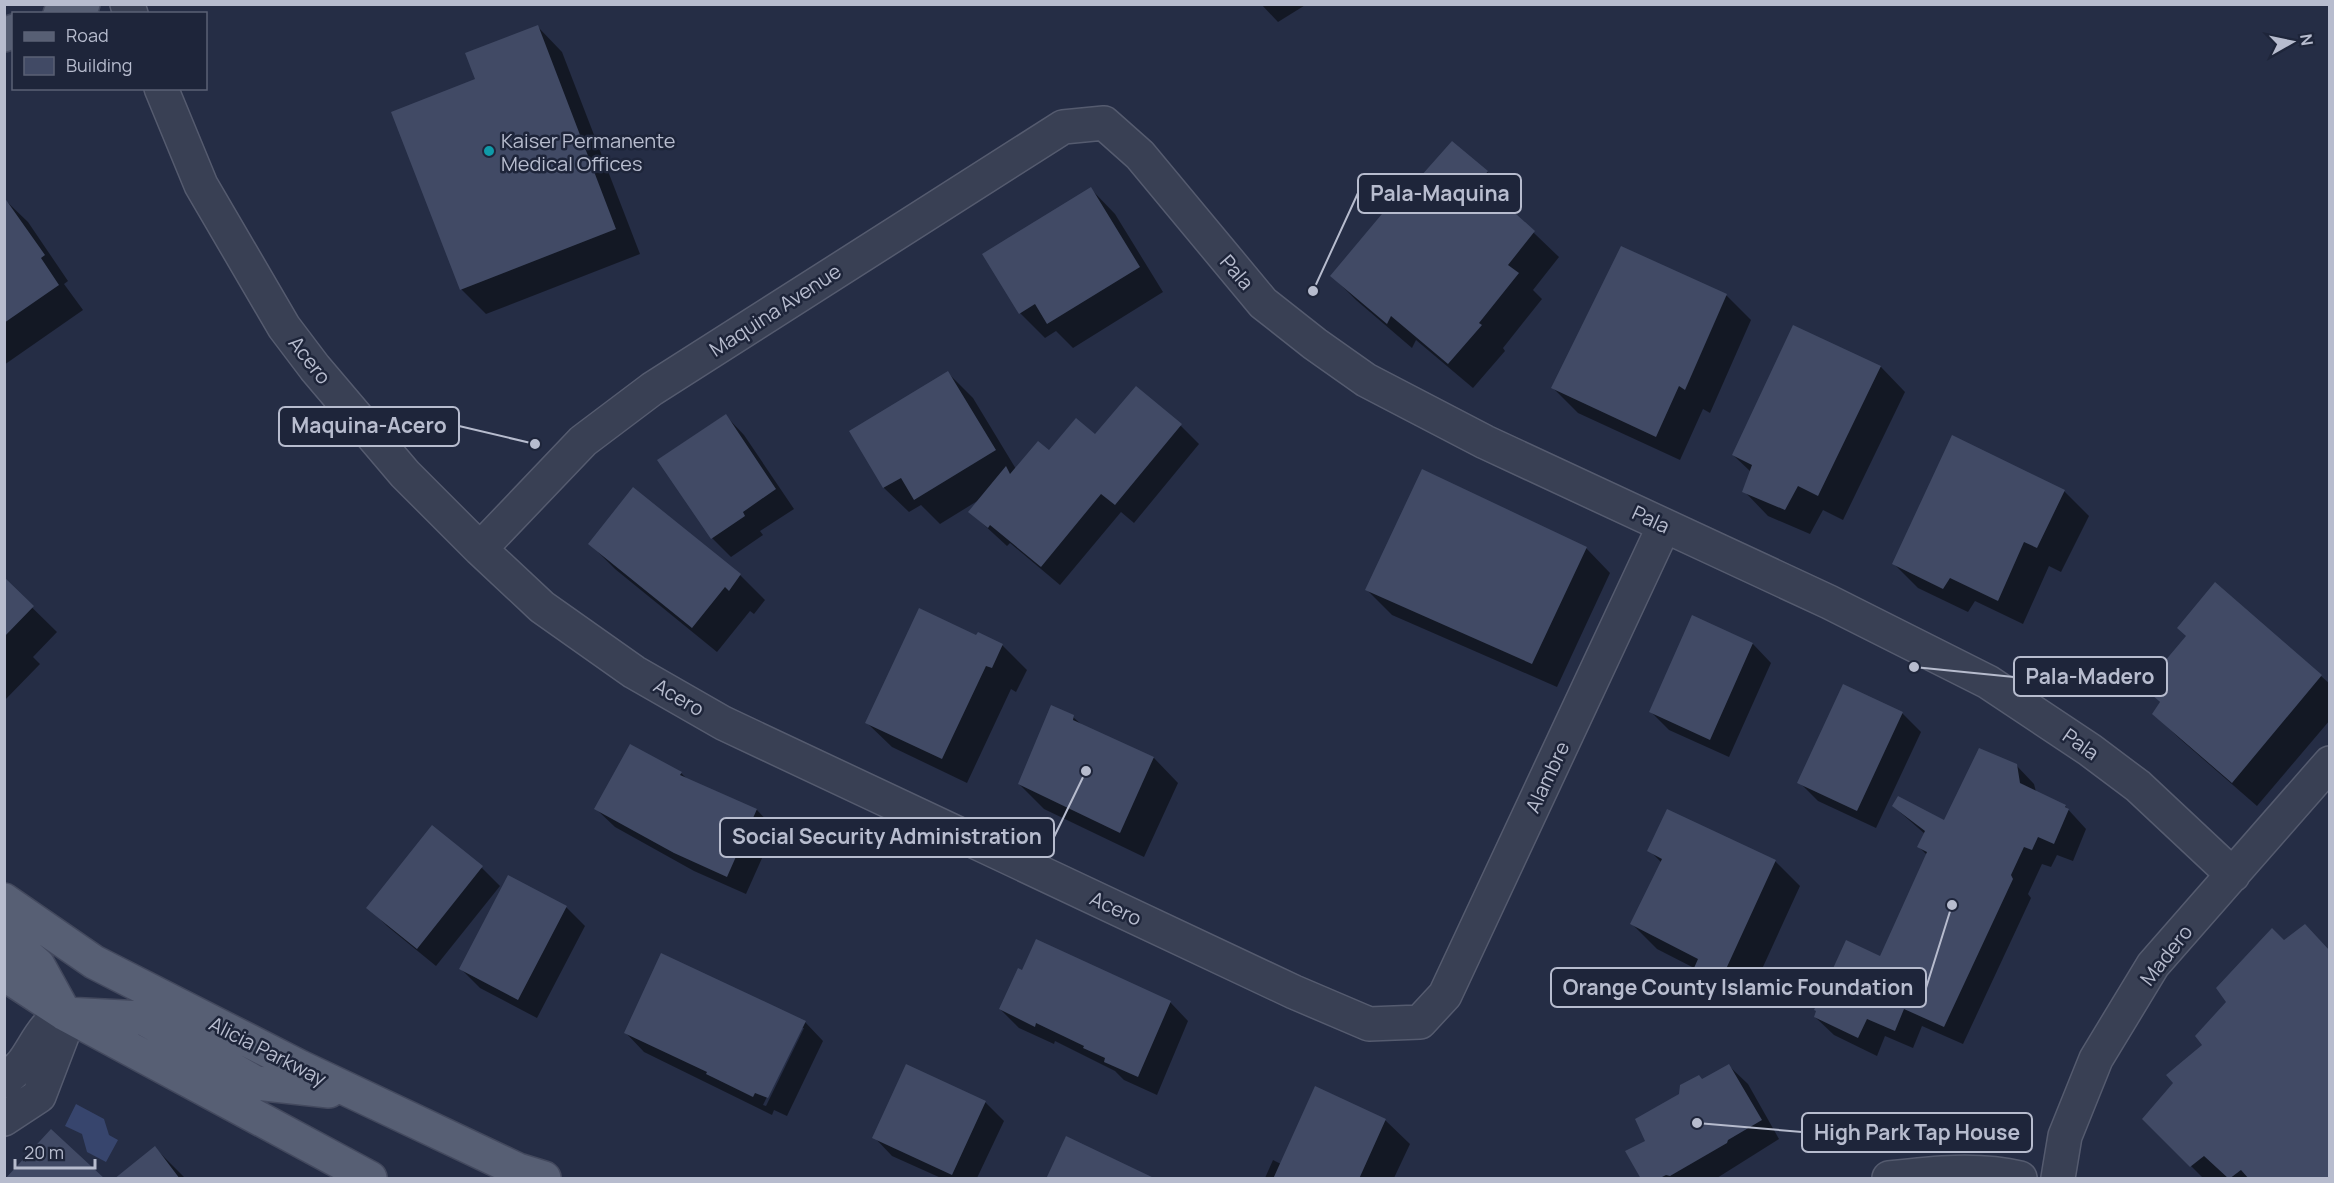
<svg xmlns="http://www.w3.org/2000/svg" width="2334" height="1183" viewBox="0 0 2334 1183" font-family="Manrope,sans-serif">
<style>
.water{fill:#37456d}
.shadow{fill:#0007;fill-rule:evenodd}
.building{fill:#414a65}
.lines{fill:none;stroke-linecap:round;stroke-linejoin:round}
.minor-casing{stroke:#555b6f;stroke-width:36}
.major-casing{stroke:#43495e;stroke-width:36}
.minor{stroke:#394054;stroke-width:33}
.major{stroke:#575f74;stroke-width:33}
.culture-dot{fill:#0f9aa8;stroke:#1e253a;stroke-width:2}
.labels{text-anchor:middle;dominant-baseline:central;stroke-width:5;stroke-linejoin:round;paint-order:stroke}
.poi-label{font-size:20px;fill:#b7bcce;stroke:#1e253a;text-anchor:start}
.street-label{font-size:20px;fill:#b7bcce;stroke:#1e253a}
.leader{fill:none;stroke:#b7bcce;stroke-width:2}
.callout-dot{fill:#b7bcce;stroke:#1e253a;stroke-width:2}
.callout{fill:#1e253a;stroke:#b7bcce;stroke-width:2}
.callout-label{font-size:21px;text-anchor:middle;font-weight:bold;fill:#b7bcce}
</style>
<rect width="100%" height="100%" fill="#252d45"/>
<path class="water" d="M76 1104 104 1119 109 1135 118 1140 106 1162 87 1152 82 1134 65 1126Z"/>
<path class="shadow" d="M1261 4H1307L1278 22Z
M538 27 562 52 640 254 486 314 461 289 477 80Z
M1487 172 1511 197 1507 203 1513 209 1511 211 1559 257 1533 290 1542 299 1503 348 1505 351 1473 388 1416 340 1412 348 1356 300 1332 276 1405 195Z
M1091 189 1115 214 1163 292 1073 348 1056 331 1045 338 1020 313Z
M4 199 28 222 68 281 64 284 83 310 4 365Z
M1622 248 1727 296 1751 320 1710 413 1703 409 1680 460 1578 413 1553 388Z
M1794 327 1881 367 1905 392 1843 520 1823 510 1810 534 1768 516 1744 491 1751 472 1733 455Z
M948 373 973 398 1016 469 1049 452 1096 437 1181 426 1199 444 1134 523 1121 512 1060 585 1010 543 1007 546 970 512 979 500 940 524 921 505 909 512 884 488 851 432Z
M726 416 744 435 794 509 760 531 763 535 731 557 712 538Z
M633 489 740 575 765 600 754 614 750 611 717 652 615 569 590 544Z
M2064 491 2089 516 2061 572 2049 566 2023 624 1975 601 1968 612 1918 588 1894 564Z
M1586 548 1610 573 1557 687 1392 615 1367 590Z
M4 580 57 632 33 657 40 664 4 701Z
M1693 617 1753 644 1771 663 1729 757 1669 730 1650 711Z
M977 637 1002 645 1027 670 1016 692 1011 689 967 783 892 747 867 723Z
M2321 676 2330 684V720L2257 806 2179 738 2154 714 2161 703 2145 687Z
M1902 713 1921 732 1876 828 1818 801 1799 782Z
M1073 717 1082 725 1154 758 1178 783 1144 857 1044 809 1019 784Z
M2016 765 2034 784 2036 792 2065 806 2086 829 2073 861 2057 855 2051 867 2042 864 2028 894 2031 898 1963 1044 1922 1026 1913 1048 1885 1036 1877 1056 1834 1035 1815 1017 1880 958 1927 855 1919 847 1925 834 1893 806 1944 822Z
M681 773 688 780 757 810 775 829 746 894 694 871 615 827 596 809Z
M1649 850 1775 861 1800 886 1746 1004 1721 992 1698 970 1657 949 1632 924 1662 863Z
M482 868 500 886 436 966 387 926 368 907Z
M566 907 585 926 537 1018 480 988 461 969Z
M1170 1002 1188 1021 1157 1095 1124 1080 1115 1071 1055 1041 1054 1044 1019 1028 1000 1009Z
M805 1022 823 1041 787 1116 774 1110 772 1115 644 1052 626 1033ZM801 1028H804L766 1106 763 1105Z
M2204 1045 2330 1178H2203L2144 1119 2175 1084Z
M1729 1066 1748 1084 1779 1139 1717 1178H1643L1647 1142 1703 1081Z
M985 1102 1004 1121 977 1178H941L892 1156 874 1137Z
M1385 1120 1410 1144 1394 1178H1265L1273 1160 1281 1164Z
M155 1148 185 1178H116Z"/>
<path class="building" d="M538 25 616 229 460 290 391 112 475 79 465 53Z
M1452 141 1488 171 1482 179 1490 184 1486 187 1535 231 1508 265 1519 273 1479 323 1482 325 1448 364 1391 316 1387 324 1330 276 1402 190 1405 194Z
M1091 187 1140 267 1047 324 1035 304 1019 314 982 254Z
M4 197 45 255 41 258 59 285 4 323Z
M1621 246 1727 294 1685 390 1679 386 1656 437 1551 388Z
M1793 325 1881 366 1818 496 1798 486 1785 510 1742 492 1752 465 1732 455Z
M948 371 996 450 914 500 901 478 883 488 849 431Z
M1136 386 1182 424 1115 505 1101 494 1041 567 990 525 988 528 968 512 1006 466 1010 474 1038 441 1049 450 1076 418 1095 434Z
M726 414 776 489 743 512 745 516 711 539 657 460Z
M1952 435 2065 490 2037 548 2024 542 1998 601 1950 578 1943 589 1892 564Z
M1422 469 1587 547 1532 664 1365 590Z
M633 487 741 574 729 591 725 587 692 628 588 544Z
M4 577 34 606 4 637Z
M2215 582 2322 675 2232 783 2152 714 2160 702 2143 687 2186 636 2177 628Z
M919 608 976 635 978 632 1003 644 992 668 986 666 942 759 865 723Z
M1692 615 1753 643 1710 740 1649 712Z
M1843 684 1903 712 1857 811 1797 783Z
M1051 705 1074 715 1073 720 1154 757 1120 833 1018 784Z
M630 744 682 772 680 775 757 809 727 877 674 853 594 809Z
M1979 748 2017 764 2020 783 2066 805 2065 807 2069 809 2054 844 2038 837 2032 850 2024 847 2011 875 2013 879 1944 1027 1904 1009 1895 1031 1867 1019 1858 1038 1814 1017 1816 1011 1814 1010 1846 940 1880 956 1927 852 1917 847 1925 831 1892 806 1898 796 1944 820Z
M1667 809 1776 860 1721 980 1694 968 1698 959 1630 924 1662 859 1647 851Z
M432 825 483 866 417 949 366 908Z
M508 875 567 906 518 1000 459 969Z
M2305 924 2330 951V1179H2249L2241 1170 2229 1179 2204 1156 2190 1167 2142 1119 2173 1083 2166 1075 2202 1045 2195 1036 2226 1002 2216 988 2272 928 2284 940Z
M1036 939 1171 1001 1138 1077 1104 1062 1105 1058 1083 1048 1084 1046 1036 1023 1035 1027 999 1009 1018 968 1022 970Z
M661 953 806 1021 768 1098 755 1093 753 1097 706 1074 707 1072 624 1033Z
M906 1064 986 1101 952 1175 872 1138Z
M1729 1064 1762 1120 1728 1140 1727 1143 1670 1176 1666 1175 1658 1179H1641L1625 1151 1645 1141 1635 1119 1679 1094 1680 1085 1699 1075 1702 1079Z
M1315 1086 1386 1119 1359 1179H1273Z
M51 1129 105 1179H5Z
M1066 1136 1156 1179H1046Z
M155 1146 180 1179H114Z"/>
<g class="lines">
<g class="minor-casing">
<path id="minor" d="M127 4 131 14
M161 88 201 185 284 327 315 368 405 474 480 549 542 607 634 672 723 723 1294 992 1369 1024 1420 1022 1445 995 1664 526
M480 549 583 441 652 389 1063 127 1104 123 1140 155 1263 303 1315 344 1366 380 1485 442 1829 602 1988 682 2090 750 2138 786 2233 875
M4 1081C11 1074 20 1068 25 1060 37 1043 44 1023 65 1014V1028L39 1096 4 1119
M1889 1178C1932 1173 1978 1168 2020 1178
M2058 1178 2065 1136 2096 1059 2153 965 2330 763"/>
</g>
<g class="major-casing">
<path id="major" d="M60 14 83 4
M4 35 14 31
M4 900 94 962 300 1067 518 1170 544 1178
M4 935 38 965 65 1014 143 1018 256 1083 329 1091
M4 974 65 1014 370 1178"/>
</g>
<use href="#minor" class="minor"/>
<use href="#major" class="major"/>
</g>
<circle class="culture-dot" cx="489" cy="151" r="6"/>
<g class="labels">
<g class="poi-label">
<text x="501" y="140">Kaiser Permanente<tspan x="501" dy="23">Medical Offices</tspan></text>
</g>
<g class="street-label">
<text transform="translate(1237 272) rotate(49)">Pala</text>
<text transform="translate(775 310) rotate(-33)">Maquina Avenue</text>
<text transform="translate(310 360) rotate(52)">Acero</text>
<text transform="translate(1651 519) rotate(25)">Pala</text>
<text transform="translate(679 697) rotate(30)">Acero</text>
<text transform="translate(2081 744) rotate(35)">Pala</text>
<text transform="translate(1547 777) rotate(-65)">Alambre</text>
<text transform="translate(1116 908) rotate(25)">Acero</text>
<text transform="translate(2166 955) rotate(-52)">Madero</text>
<text transform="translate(268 1051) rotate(27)">Alicia Parkway</text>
</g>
</g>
<path class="leader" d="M1313 291L1358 193M535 444L459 426M1914 667L2014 677M1086 771L1054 837M1952 905L1926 988M1697 1123L1802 1132"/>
<g class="callout-dot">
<circle cx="1313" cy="291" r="6"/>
<circle cx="535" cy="444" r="6"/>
<circle cx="1914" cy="667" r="6"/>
<circle cx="1086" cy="771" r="6"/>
<circle cx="1952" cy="905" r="6"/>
<circle cx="1697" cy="1123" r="6"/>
</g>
<g class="callout">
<rect x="1358" y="174" width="163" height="39" rx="6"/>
<rect x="279" y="407" width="180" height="39" rx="6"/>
<rect x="2014" y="657" width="153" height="39" rx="6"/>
<rect x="720" y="818" width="334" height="39" rx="6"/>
<rect x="1551" y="968" width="375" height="39" rx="6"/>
<rect x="1802" y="1113" width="230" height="39" rx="6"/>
</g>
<g class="callout-label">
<text x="1440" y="201">Pala-Maquina</text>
<text x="369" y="433">Maquina-Acero</text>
<text x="2090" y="684">Pala-Madero</text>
<text x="887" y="844">Social Security Administration</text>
<text x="1738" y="995">Orange County Islamic Foundation</text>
<text x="1917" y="1140">High Park Tap House</text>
</g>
<rect width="2334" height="1183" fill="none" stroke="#b7bcce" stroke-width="12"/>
<rect x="12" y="12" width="195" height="78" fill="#1e253a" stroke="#5b6175" stroke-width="1.5"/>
<rect x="24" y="32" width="30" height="9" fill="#575f74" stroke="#5b6175" stroke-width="1.5"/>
<text x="66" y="42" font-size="18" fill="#b7bcce">Road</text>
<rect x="24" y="57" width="30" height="18" fill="#414a65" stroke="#5b6175" stroke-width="1.5"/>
<text x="66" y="72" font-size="18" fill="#b7bcce">Building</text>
<g transform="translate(2292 42) rotate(81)" stroke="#1e253a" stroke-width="4.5" paint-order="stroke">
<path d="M0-4.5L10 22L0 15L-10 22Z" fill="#b7bcce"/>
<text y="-9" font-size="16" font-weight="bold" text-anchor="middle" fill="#b7bcce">N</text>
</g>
<path d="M15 1159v9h80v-9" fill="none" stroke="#b7bcce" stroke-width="3"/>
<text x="24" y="1159" font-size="18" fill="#b7bcce" stroke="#1e253a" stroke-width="4.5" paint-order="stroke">20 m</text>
</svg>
